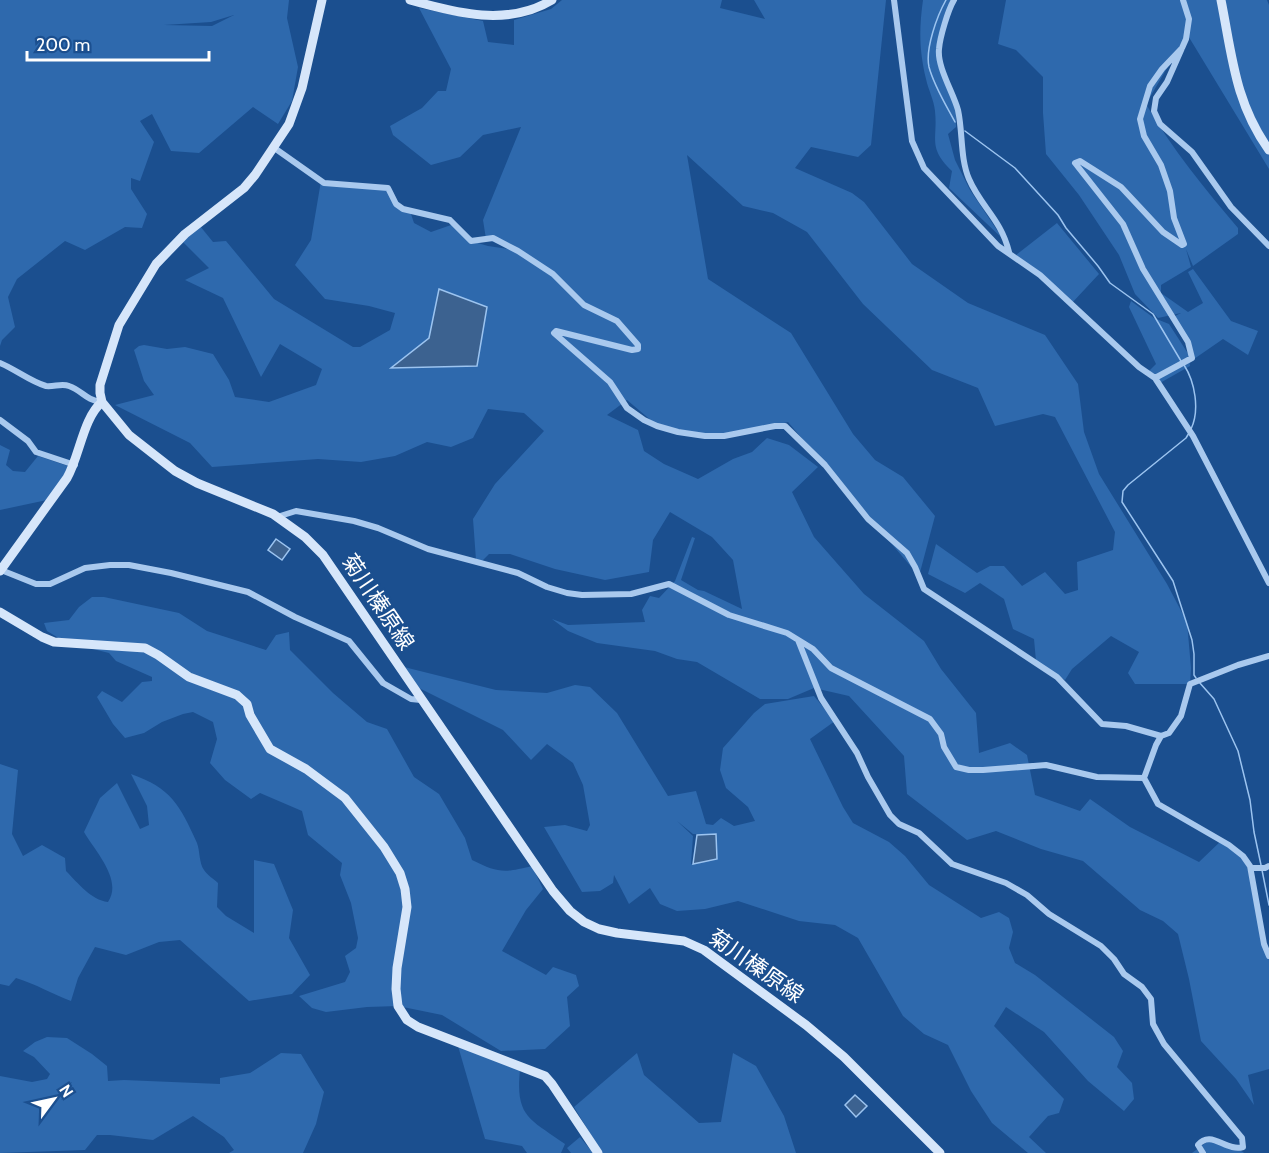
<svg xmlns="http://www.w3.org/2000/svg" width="1269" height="1153" viewBox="0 0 1269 1153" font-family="Cabin,'Noto Sans JP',sans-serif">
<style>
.green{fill:#2e69ad;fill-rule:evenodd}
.water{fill:#3c6290;stroke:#9cc4f0;stroke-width:1.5}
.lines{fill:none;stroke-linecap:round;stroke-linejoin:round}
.stream{stroke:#9cc4f0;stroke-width:1.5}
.street{stroke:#a9c9ee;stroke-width:6}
.secondary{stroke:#d6e6fa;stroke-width:9}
.labels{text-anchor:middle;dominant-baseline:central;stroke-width:4.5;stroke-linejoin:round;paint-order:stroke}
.street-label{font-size:22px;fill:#fff;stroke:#1b4f8f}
</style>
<rect width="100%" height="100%" fill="#1b4f8f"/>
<path class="green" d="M0 0H289L287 18 298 67 292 101 278 124 253 107 199 153 171 151 152 114 140 121 154 142 140 181 131 178V189L147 214 142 228 125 227 85 250 65 241 17 279 8 297 15 327 2 340 0 346ZM234 15 212 26 164 25 211 22Z
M562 0H722L720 8 765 19 754 0H886L871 145 858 157 811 147 795 168 852 193 864 202 912 264 968 303 1045 335 1078 384 1084 432 1099 474 1167 584 1187 622 1191 668 1190 684H1135L1128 673 1139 652 1111 636 1072 669 1065 680 1036 661 1034 639 1013 629 1004 599 980 583 965 593 928 574 936 544 977 573 990 566H1004L1022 586 1045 572 1065 594 1078 590 1077 562 1113 550 1115 532 1055 417 1043 414 995 426 978 388 932 370 863 304 807 232 773 213 743 206 687 155 708 279 791 333 853 434 875 460 903 477 935 516 919 576 788 422 727 436 688 433 653 422 627 400 607 415 638 430 644 451 664 464 698 479 733 459 752 452 767 438 789 445 818 467 792 492 814 537 864 594 924 641 941 669 976 713 979 753 1010 743 1027 755 1035 795 1080 811 1090 799 1130 827 1199 862 1223 839 1246 862 1269 958V1069L1248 1075 1254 1105 1236 1079 1201 1041 1189 979 1178 934 1163 921 1140 910 1083 861 1041 849 996 831 967 840 907 794 904 756 849 696 814 688 788 699H760L697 662 677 659 655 651 597 643 568 631 552 619 568 625 645 622 642 610 650 596 659 598 675 581 692 537 695 538 681 580 698 590 704 591 742 609 733 560 712 537 670 512 653 540 649 572 605 580 555 569 510 554H489L482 561 476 560 473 519 495 484 544 431 524 413 488 409 473 438 451 447 427 442 395 456 361 462 318 459 212 467 190 443 115 405 154 395 144 381 134 350 139 346 144 345 167 349 185 347 213 354 229 380 235 397 269 402 316 385 322 369 280 344 261 377 223 298 185 280 209 268 183 242 200 226 213 242 226 241 274 299 353 347H360L390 330 395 313 369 306 325 299 295 265 311 240 321 181 388 188 396 204 409 208 414 223 431 232 454 224 471 241 488 246 515 250 486 239 483 220 521 127 483 135 460 157 431 165 393 135 390 126 422 108 438 91H446L451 69 419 8 483 21 488 42 514 45V20L551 9Z
M923 0H952L937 51 956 104V127L948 134 955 160 970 190 1003 239 949 188 952 171C927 147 938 139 935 111 934 100 928 89 926 79 919 50 919 29 923 0Z
M1006 0H1267L1269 5V169L1187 34 1146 104C1173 150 1204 188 1238 228V234L1193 266 1186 249 1191 267 1161 285V293L1188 312 1203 303 1188 272 1193 269 1231 321 1258 331 1248 355 1223 339 1194 359 1175 316 1181 313 1158 318 1135 294 1119 255 1079 195 1046 154 1043 113V77L1016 50 998 44Z
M1057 223 1099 274 1071 304 1016 255Z
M1131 301 1154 318 1169 324 1189 355 1190 366 1160 383 1148 372 1156 364 1129 307Z
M0 445 10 450 6 465 13 471 25 472 38 456 68 466 63 478 47 500 0 510Z
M92 597H104L179 613 207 631 266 650 276 635 289 632 290 650 333 693 367 722 387 729 414 777 439 794 465 838 472 860C498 873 504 873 532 866L543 889 526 910 502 951 546 975 553 967 576 975 579 986 567 997 570 1026 545 1049 501 1051 442 1015 398 1006 367 1007 326 1012 312 1008 299 996 345 982 350 972 345 956 356 948 358 938 351 903 340 875 342 863 308 835 302 811 260 793 251 799 225 780 210 763 217 739 213 722 193 712 183 714 162 722 144 733 125 738 113 724 97 697 102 691 122 702 142 682 152 681V677L116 661 109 653 65 642 47 631 44 623 69 620 79 607Z
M404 667 496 690 547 693 575 685 590 687 617 713 668 796 696 791 706 824 713 825 721 818 734 826 755 821 748 807 726 788 720 770 723 748 754 713 765 704 814 696 835 721 810 739 843 807 853 823 889 842 905 856 929 885 981 918 999 912 1009 918 1013 932 1009 948 1015 963 1035 975 1114 1037 1123 1051 1117 1067 1132 1083 1134 1099 1124 1111 1088 1081 1044 1032 1006 1007 994 1026 1064 1099 1059 1113 1048 1116 1029 1137 1046 1153H1028L992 1123 971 1091 948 1045 924 1034 903 1016 858 938 835 925 799 921 738 901 705 909 677 911 660 904 650 888 629 904 614 875 613 883 600 891 582 892 544 827 565 825 587 831 590 825 583 785 573 763 547 744 531 760 503 730 415 686ZM677 821 693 834 716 835V859L691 864 693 836Z
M0 764 18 770 12 834 23 856 42 845 65 858 66 871C78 883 91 900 108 902 123 880 95 851 84 832L100 798 117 783 140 829 149 825 147 806 131 774C171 788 180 805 197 843 200 851 199 863 204 870 207 875 214 879 218 883L217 907 226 916 254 933V860L274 864 293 910 289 938 310 975 292 994 249 1001 180 940 159 942 126 955 95 947 78 978 71 1001C52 994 36 984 16 978L9 986 0 984Z
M47 1037 67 1038 92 1054 107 1066 108 1081 124 1080 220 1084V1078L250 1073 281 1053 301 1054 324 1092 316 1124 303 1153H229L234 1150 224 1137 193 1116 153 1140 110 1135H97L85 1150 0 1153V1076L32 1082 47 1079 50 1074 34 1057 23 1051 35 1042Z
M458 1046 520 1070C515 1118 531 1119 565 1144L561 1153H527L522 1146 485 1139Z
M637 1053 644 1075 699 1123 721 1122 733 1053 756 1066 784 1116 796 1153H602L574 1107Z
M580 1137 593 1153H571L567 1148Z
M1212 1138 1243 1152 1244 1153H1192Z"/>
<path class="water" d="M439 289 487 307 477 366 391 368 429 338Z
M276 539 290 549 282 560 268 550Z
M716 834 717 859 693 864 697 835Z
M855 1095 867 1106 856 1117 845 1105Z"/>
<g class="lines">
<path class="stream" d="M946 0C937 16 925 49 929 67 934 86 946 105 955 122
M965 131 1015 168 1058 215 1066 228 1098 266 1110 283 1153 314 1181 361
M1184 365C1195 382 1200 410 1191 429
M1189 433 1186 438 1128 485 1123 491 1122 502 1173 581 1192 640 1194 654V675L1196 678
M1199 682 1214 699 1238 751 1250 800 1254 832 1261 865
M1262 870 1269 905"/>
<path class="street" d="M894 0 912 141 924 168 998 246 1040 275 1139 367 1155 378 1193 436 1269 583
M954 0C948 10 940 37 939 49 937 67 953 92 958 110 963 133 960 158 969 179 981 207 1001 219 1009 252
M1183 0 1189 19 1186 39 1167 82 1156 98 1154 111 1160 124 1192 152 1231 207 1269 246
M273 147 324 183 388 188 396 204 403 209 450 220 471 241 493 238 518 251 553 274 584 305 617 321 638 345V349L632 350 556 331 554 333 610 382 627 408 644 420 657 426 678 432 705 436H724L775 426H785L825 465 868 519 907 553 915 567 924 589 1057 677 1102 724 1126 726 1161 736
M0 363C15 369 31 382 46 386 54 387 62 383 69 386 83 391 85 400 102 402
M1155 378 1192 358 1188 342 1143 269 1123 224 1075 163 1080 161 1121 187 1163 232 1182 245 1184 244 1174 218 1170 191 1161 165 1144 136 1140 119 1150 86 1162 69 1182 48
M0 420 28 441 36 452 75 465
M277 517 296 511 354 521 378 528 428 549 518 573 547 587 567 593 582 595 631 594 669 584 729 615 787 633 813 649 831 668 930 719 941 734 944 747 956 767 969 770H983L1046 765 1097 777 1144 778
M1 570 36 584H50L85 568 110 565H129L171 573 248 592 295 617 349 641 383 683 411 699 421 700
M798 640 821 698 857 753 868 777 890 815 899 824 919 833 952 864 1006 883 1027 895 1049 914 1101 946 1114 959 1124 974 1142 987 1151 999 1153 1024 1164 1044 1242 1138 1243 1147C1226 1152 1211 1129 1198 1145L1203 1153
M1269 656 1238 665 1190 684 1181 716 1169 733 1161 736 1156 745 1144 778 1158 804 1229 845 1243 856 1250 866 1264 944 1269 956
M1252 868H1265L1269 866"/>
<path class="secondary" d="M322 0 302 88 289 124 255 175 244 188 185 234 156 264 119 325 100 385V393L102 402 129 435 175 471 197 483 273 514 305 537 323 555 553 891 570 911 584 922 599 929 617 933 684 941 704 950 806 1025 844 1057 940 1153
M410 0C456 13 508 27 552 0
M1221 0C1232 55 1235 103 1269 150
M0 571 67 478C80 455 83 418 102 402
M0 612 42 637 54 642 145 648 158 655 189 677 237 695 247 704 250 715 270 749 306 769 345 798 384 847 400 873 405 889 407 907 397 968 396 989 398 1006 407 1020 418 1027 545 1076 552 1084 598 1153"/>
</g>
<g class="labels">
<g class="street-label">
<text transform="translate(378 602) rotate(56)">菊川榛原線</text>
<text transform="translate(756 966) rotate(35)">菊川榛原線</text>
</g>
</g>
<g transform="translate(54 1099) rotate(57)" stroke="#1b4f8f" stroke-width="4.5" paint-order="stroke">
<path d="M0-4.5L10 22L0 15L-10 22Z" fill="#ffffff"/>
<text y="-9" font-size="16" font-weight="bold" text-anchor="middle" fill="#ffffff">N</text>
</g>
<path d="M27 51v9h182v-9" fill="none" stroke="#ffffff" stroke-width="3"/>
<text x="36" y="51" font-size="18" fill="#ffffff" stroke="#1b4f8f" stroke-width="4.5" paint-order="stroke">200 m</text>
</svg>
